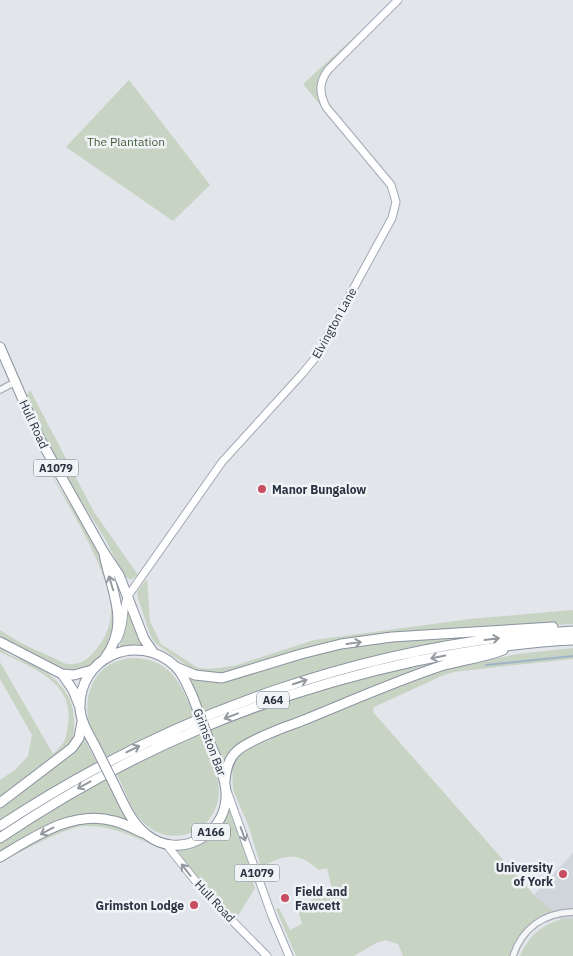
<svg xmlns="http://www.w3.org/2000/svg" width="573" height="956" viewBox="0 0 573 956" font-family="'IBM Plex Sans',sans-serif">
<style>
.built{fill:#d0d4db}
.green{fill:#c7d3c3}
.lines{fill:none;stroke-linecap:round;stroke-linejoin:round}
.stream{stroke:#9eb3c8;stroke-width:2}
.minor-casing{stroke:#a7acb4;stroke-width:8}
.major-casing{stroke:#a1a9b5;stroke-width:9}
.highway-casing{stroke:#8a92a0;stroke-width:11}
.minor{stroke:#f4f6f8;stroke-width:5.5}
.major{stroke:#fff;stroke-width:7}
.highway{stroke:#fff;stroke-width:9}
.highway-bridge-casing{stroke:#8a92a0;stroke-width:11;stroke-linecap:butt}
.highway-bridge{stroke:#fff;stroke-width:9}
.oneway{stroke:#9499a0}
.poi-dot{fill:#c94d60;stroke:#f1f4f7;stroke-width:2}
.labels{text-anchor:middle;dominant-baseline:central;stroke-width:5;stroke-linejoin:round;paint-order:stroke}
.shield{fill:#f1f4f7;stroke:#666d78;stroke-width:1}
.shield-label{font-size:11px;font-weight:bold;fill:#2a3341}
.park-label{font-size:12px;fill:#3f5c38;stroke:#f1f4f7}
.street-label{font-size:12px;fill:#2a3341;stroke:#f1f4f7}
.poi-label{font-size:12px;font-weight:bold;fill:#2a3341;stroke:#f1f4f7;text-anchor:start}
</style>
<rect width="100%" height="100%" fill="#e2e5ea"/>
<path class="built" d="M573 853V925L560 919 534 895Z"/>
<path class="green" d="M360 32 355 41 330 65 319 99 325 111 303 84Z
M129 80 210 185 173 221 66 147Z
M30 390 94 512 138 575 131 580 124 576 104 537 55 460 26 397Z
M48 469 93 541 105 566 117 620 106 653 88 668 79 671 60 668 30 654 0 638V630C17 642 35 650 54 658 58 660 64 664 68 664 75 665 84 662 89 657 103 644 112 627 111 607 109 570 66 502 48 469Z
M147 579 150 621 161 644 198 668 209 669 234 666 314 640 470 619 573 610V624L405 633 219 674 194 671 155 643 150 634 138 598 137 592Z
M127 605 144 647 119 648 125 629Z
M465 634V637L323 671 261 690 204 712 190 677 208 681H221L312 655 366 643Z
M0 648C8 656 21 659 31 664 66 681 80 704 72 743L0 800V780L16 769 28 756 32 735 0 679V662L53 754C65 743 66 740 68 724 75 682 31 667 0 652Z
M573 648V659L506 666 454 672 444 675 374 707 373 712 534 895 552 911C532 921 515 933 509 956H403L398 944 385 940 376 943 354 956H296L276 909 279 908 290 930 302 924 297 905 333 892 327 868 319 870C296 850 285 855 261 867L249 827 233 790 232 764 237 756 245 750 270 740 280 731 438 671 517 654Z
M466 655 257 736C241 743 228 747 223 765L212 742 211 727 248 713 343 682Z
M131 658C171 658 181 683 194 716L107 757C102 749 95 740 92 731 82 708 88 678 109 665 116 661 124 659 131 658Z
M200 732C207 750 218 770 219 790 219 829 176 850 146 825 130 812 126 789 115 772Z
M84 738 97 763 65 780 0 822V807L80 744Z
M105 778 129 821C113 817 94 812 78 815 58 818 19 843 0 853V841Z
M227 808H229L250 865 247 866 255 888 236 919C214 896 193 874 175 847L201 841Z
M98 821 126 828 151 844C130 835 108 825 85 826 65 827 18 853 0 863V861L22 847 68 825Z
M562 919H573V956H520C529 936 541 925 562 919Z"/>
<g class="lines">
<path class="stream" d="M486 665 573 656"/>
<g class="minor-casing">
<path id="minor" d="M0 390 15 382
M513 956C522 928 544 913 573 912"/>
</g>
<g class="major-casing">
<path id="major" d="M117 640C126 625 121 610 128 596L222 462 302 374 316 357 392 218 396 202 391 185 326 107C319 93 319 82 328 70L398 0
M227 791 272 916 289 956
M166 844 206 894 267 956"/>
</g>
<g class="highway-casing">
<path id="highway" d="M0 347 40 439 103 551 119 575 144 639 153 652
M104 554C111 591 131 623 105 658
M0 642 62 674 74 675 92 670
M176 667 195 675 222 678 301 654 341 644 392 637 553 627
M62 674 73 690 79 705
M94 744C88 733 81 722 80 709 78 657 137 631 175 666 183 673 187 685 192 695
M225 781C226 770 228 759 237 751 248 741 284 727 299 722 346 703 393 682 441 666 462 660 483 658 503 650
M114 784C123 802 131 823 147 835 179 860 224 836 226 798 227 779 217 760 210 743
M0 803 72 748 79 738 82 722
M0 826C171 713 368 643 573 631
M0 838C129 751 263 694 416 661 467 651 520 642 573 640
M0 857C34 837 73 809 114 821 124 823 134 829 143 833"/>
</g>
<use href="#minor" class="minor"/>
<use href="#major" class="major"/>
<use href="#highway" class="highway"/>
<g class="highway-bridge-casing">
<path id="highway-bridge" d="M192 695 210 743
M94 744 114 784"/>
</g>
<use href="#highway-bridge" class="highway-bridge"/>
</g>
<defs><path id="oneway-shaft" d="M-6 0H5M1.5-3L5.5 0L1.5 3" fill="none" stroke-width="1.6" stroke-linecap="round" stroke-linejoin="round" transform="scale(1.25)"/></defs>
<g class="oneway">
<use href="#oneway-shaft" transform="translate(111 583) rotate(-107)"/>
<use href="#oneway-shaft" transform="translate(492 639) rotate(-7)"/>
<use href="#oneway-shaft" transform="translate(354 643) rotate(-8)"/>
<use href="#oneway-shaft" transform="translate(438 657) rotate(169)"/>
<use href="#oneway-shaft" transform="translate(300 682) rotate(-18)"/>
<use href="#oneway-shaft" transform="translate(231 716) rotate(159)"/>
<use href="#oneway-shaft" transform="translate(133 749) rotate(-26)"/>
<use href="#oneway-shaft" transform="translate(84 785) rotate(151)"/>
<use href="#oneway-shaft" transform="translate(47 831) rotate(152)"/>
<use href="#oneway-shaft" transform="translate(243 834) rotate(71)"/>
<use href="#oneway-shaft" transform="translate(186 870) rotate(-128)"/>
</g>
<g class="poi-dot">
<circle cx="262" cy="489" r="5"/>
<circle cx="563" cy="874" r="5"/>
<circle cx="285" cy="898" r="5"/>
<circle cx="194" cy="905" r="5"/>
</g>
<g class="labels">
<g class="shield">
<rect x="33.5" y="459.5" width="45" height="17" rx="4"/>
<rect x="257" y="691.5" width="32" height="17" rx="4"/>
<rect x="192" y="823.5" width="38" height="17" rx="4"/>
<rect x="234.5" y="864.5" width="45" height="17" rx="4"/>
</g>
<g class="shield-label">
<text x="56" y="468">A1079</text>
<text x="273" y="700">A64</text>
<text x="211" y="832">A166</text>
<text x="257" y="873">A1079</text>
</g>
<g class="park-label">
<text x="126" y="141">The Plantation</text>
</g>
<g class="street-label">
<text transform="translate(334 323) rotate(-61)">Elvington Lane</text>
<text transform="translate(34 424) rotate(65)">Hull Road</text>
<text transform="translate(210 742) rotate(69)">Grimston Bar</text>
<text transform="translate(215 901) rotate(47)">Hull Road</text>
</g>
<g class="poi-label">
<text x="272" y="489">Manor Bungalow</text>
<text x="553" y="867" text-anchor="end">University<tspan x="553" dy="14">of York</tspan></text>
<text x="295" y="891">Field and<tspan x="295" dy="14">Fawcett</tspan></text>
<text x="184" y="905" text-anchor="end">Grimston Lodge</text>
</g>
</g>
</svg>
